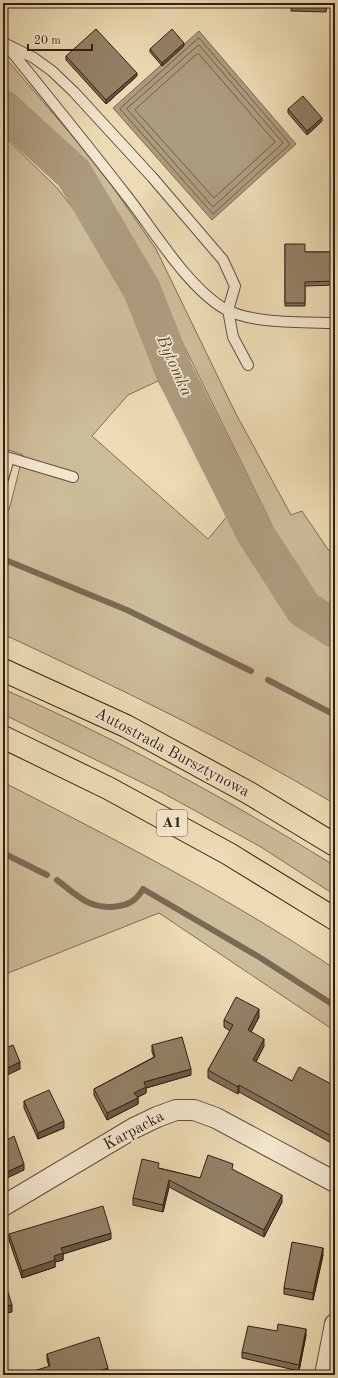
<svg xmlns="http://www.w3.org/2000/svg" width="338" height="1378" viewBox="0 0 338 1378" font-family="'Old Standard TT',serif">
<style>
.green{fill:#cdbc99;stroke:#806d56}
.water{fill:#ad9b7e;stroke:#7c6953}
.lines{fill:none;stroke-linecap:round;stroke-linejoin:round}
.shore{stroke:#705c48;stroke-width:1}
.stream{stroke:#7c6953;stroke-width:6}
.river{stroke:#ad9b7e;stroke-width:38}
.service-casing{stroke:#614e3b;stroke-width:12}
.minor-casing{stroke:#614e3b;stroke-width:22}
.motorway-casing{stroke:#321e12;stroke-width:24}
.service{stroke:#f3e8cf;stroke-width:10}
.minor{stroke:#f3e8cf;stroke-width:20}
.motorway{stroke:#eddcb5;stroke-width:22}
.wall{fill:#7e6f59;stroke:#321e12}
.shaded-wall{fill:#675a48;stroke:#321e12}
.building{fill:#938167;stroke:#321e12}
.labels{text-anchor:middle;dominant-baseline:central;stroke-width:3.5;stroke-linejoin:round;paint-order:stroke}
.shield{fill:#f3e8cf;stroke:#6c5b4b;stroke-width:1}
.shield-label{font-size:15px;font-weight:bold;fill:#321e12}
.street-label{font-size:16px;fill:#321e12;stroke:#f3e8cf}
.water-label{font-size:17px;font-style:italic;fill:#5d4a38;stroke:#f3e8cf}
</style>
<rect width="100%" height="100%" fill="#eddcb5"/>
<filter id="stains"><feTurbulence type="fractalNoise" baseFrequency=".005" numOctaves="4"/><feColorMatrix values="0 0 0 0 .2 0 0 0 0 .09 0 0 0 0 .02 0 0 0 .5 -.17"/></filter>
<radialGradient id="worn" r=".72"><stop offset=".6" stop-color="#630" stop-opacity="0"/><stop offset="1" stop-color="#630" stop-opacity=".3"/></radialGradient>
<path class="green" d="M3 55 99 167 156 249 235 412 291 515 302 511 327 548 335 557V804C228 740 116 687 3 634V508L9 510 23 455 3 448V135L58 189 104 249 147 347 192 423 187 429 158 381 128 395 92 436 208 539 234 508 246 542 255 533 272 525 148 272 83 169 3 96Z
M3 689C118 739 229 800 335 866V895L261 847 163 793 3 714Z
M3 782C116 840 230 898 335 969V1031L159 913 3 975Z"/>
<path class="water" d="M199 31 296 144 212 220 113 108Z"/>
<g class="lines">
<path class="shore" d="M199 38 290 144 213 214 120 109Z
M199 45 283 143 213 207 127 109Z
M197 54H199L275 142 214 198 135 110Z"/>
<path class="stream" d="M3 559 127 610 251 671
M268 680 335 715
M3 853 47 875
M57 880C78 896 90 911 119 906 131 904 137 899 143 889L259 957 335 1006"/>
<path class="river" d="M3 109 74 174 142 290 174 371 255 533 304 609 335 629"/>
<g class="service-casing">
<path id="service" d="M3 41C44 92 86 143 126 195 153 229 187 287 225 309 251 324 305 322 335 323
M8 45 34 58 52 71 74 92 152 177 223 260 235 286 228 310 233 337 248 365
M3 456 73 477
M3 479 9 458"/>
</g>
<g class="minor-casing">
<path id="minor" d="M3 1206 134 1128 157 1117 176 1110H194L216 1118 335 1182
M325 1375 335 1324"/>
</g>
<g class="motorway-casing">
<path id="motorway" d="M3 670 126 726 249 793 335 845
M3 737 108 788 229 854 335 919"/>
</g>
<use href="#service" class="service"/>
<use href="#minor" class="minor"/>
<use href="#motorway" class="motorway"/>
</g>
<path class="wall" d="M291 3H335V6H327L326 12 291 11Z
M184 46 162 66 150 52V49Z
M66 56 137 76 106 104 66 60Z
M288 109 322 121 307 135 288 113Z
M285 244 305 252H335V285L305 286V306H285Z
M259 1017 251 1032 264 1046 256 1062 292 1081 335 1086V1145L239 1092 238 1094 208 1078V1070L230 1031 224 1027V1020Z
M152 1045 191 1075 146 1088V1093L138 1097V1104L107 1120 94 1095V1089L154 1057 152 1052Z
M24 1101 64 1128 38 1139 24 1108Z
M159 1168 200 1178 233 1170 282 1202 264 1237 169 1187 163 1212 133 1205V1198Z
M9 1234 111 1239 63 1254V1260L55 1262V1267L22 1278 9 1240Z
M323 1255 313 1300 284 1294V1288Z
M306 1335 299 1371 242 1358V1352Z
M47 1354 108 1374 49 1366 47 1360Z"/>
<path class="shaded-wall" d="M184 43V46L162 66V63Z
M137 73V76L106 104V100Z
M322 118V121L307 135V131Z
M259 1009V1017L248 1038V1030Z
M264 1039V1046L253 1067V1060Z
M20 1062V1069L3 1077V1070Z
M191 1069V1075L146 1088V1093L134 1099V1093L144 1082Z
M239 1085V1092L238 1094V1087Z
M138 1098V1104L107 1120V1113Z
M64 1121V1128L38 1139V1133Z
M24 1164V1170L3 1180V1174Z
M169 1180V1187L163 1212V1205Z
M282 1195V1202L264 1237V1230Z
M111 1233V1239L63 1254V1260L55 1262V1267L22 1278V1271L54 1256 61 1248Z
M323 1248V1255L313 1300V1293Z
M12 1305V1312L3 1314V1307Z
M306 1329V1335L299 1371V1365Z
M108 1368V1374L105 1375H88Z"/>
<path class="building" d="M96 29 137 73 106 100 66 56Z
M172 29 184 43 162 63 150 49Z
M303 96 322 118 307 131 288 109Z
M285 244H305V252H335V281L305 282V303H285Z
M236 997 259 1009 248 1030 264 1039 253 1060 292 1081 299 1067 335 1086V1138L239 1085 238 1087 208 1070 233 1025 224 1020Z
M182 1037 191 1069 144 1082 146 1087 134 1093 138 1098 107 1113 94 1089 155 1057 152 1045Z
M13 1045 20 1062 3 1070V1049Z
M49 1090 64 1121 38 1133 24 1101Z
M14 1136 24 1164 3 1174V1142Z
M208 1155 233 1164 232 1169 282 1195 264 1230 169 1180 163 1205 133 1198 142 1159 159 1163 158 1168 200 1178Z
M103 1206 111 1233 61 1248 63 1253 54 1256 55 1260 22 1271 9 1234Z
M292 1242 323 1248 313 1293 284 1288Z
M3 1276 12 1305 3 1307Z
M278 1324 306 1329 299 1365 242 1352 248 1326 277 1331Z
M99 1337 108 1368 88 1375H20L50 1366 47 1354Z"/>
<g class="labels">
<rect class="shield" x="157" y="810" width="30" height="26" rx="3"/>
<g class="shield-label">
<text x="172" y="823">A1</text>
</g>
<g class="street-label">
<text transform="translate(172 753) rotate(28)">Autostrada Bursztynowa</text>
<text transform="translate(134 1131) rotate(-28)">Karpacka</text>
</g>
<g class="water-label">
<text transform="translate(174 366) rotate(66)">Bytomka</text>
</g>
</g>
<rect width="338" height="1378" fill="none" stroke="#eddcb5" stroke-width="16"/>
<rect x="4" y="4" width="330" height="1370" fill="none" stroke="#321e12" stroke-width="2"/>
<rect x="8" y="8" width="322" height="1362" fill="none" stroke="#321e12"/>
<path d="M28 44v6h64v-6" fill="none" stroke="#321e12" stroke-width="2"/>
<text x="34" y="44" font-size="12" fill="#321e12" stroke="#f3e8cf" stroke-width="3" paint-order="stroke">20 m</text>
<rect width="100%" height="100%" filter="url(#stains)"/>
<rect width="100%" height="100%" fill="url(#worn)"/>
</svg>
